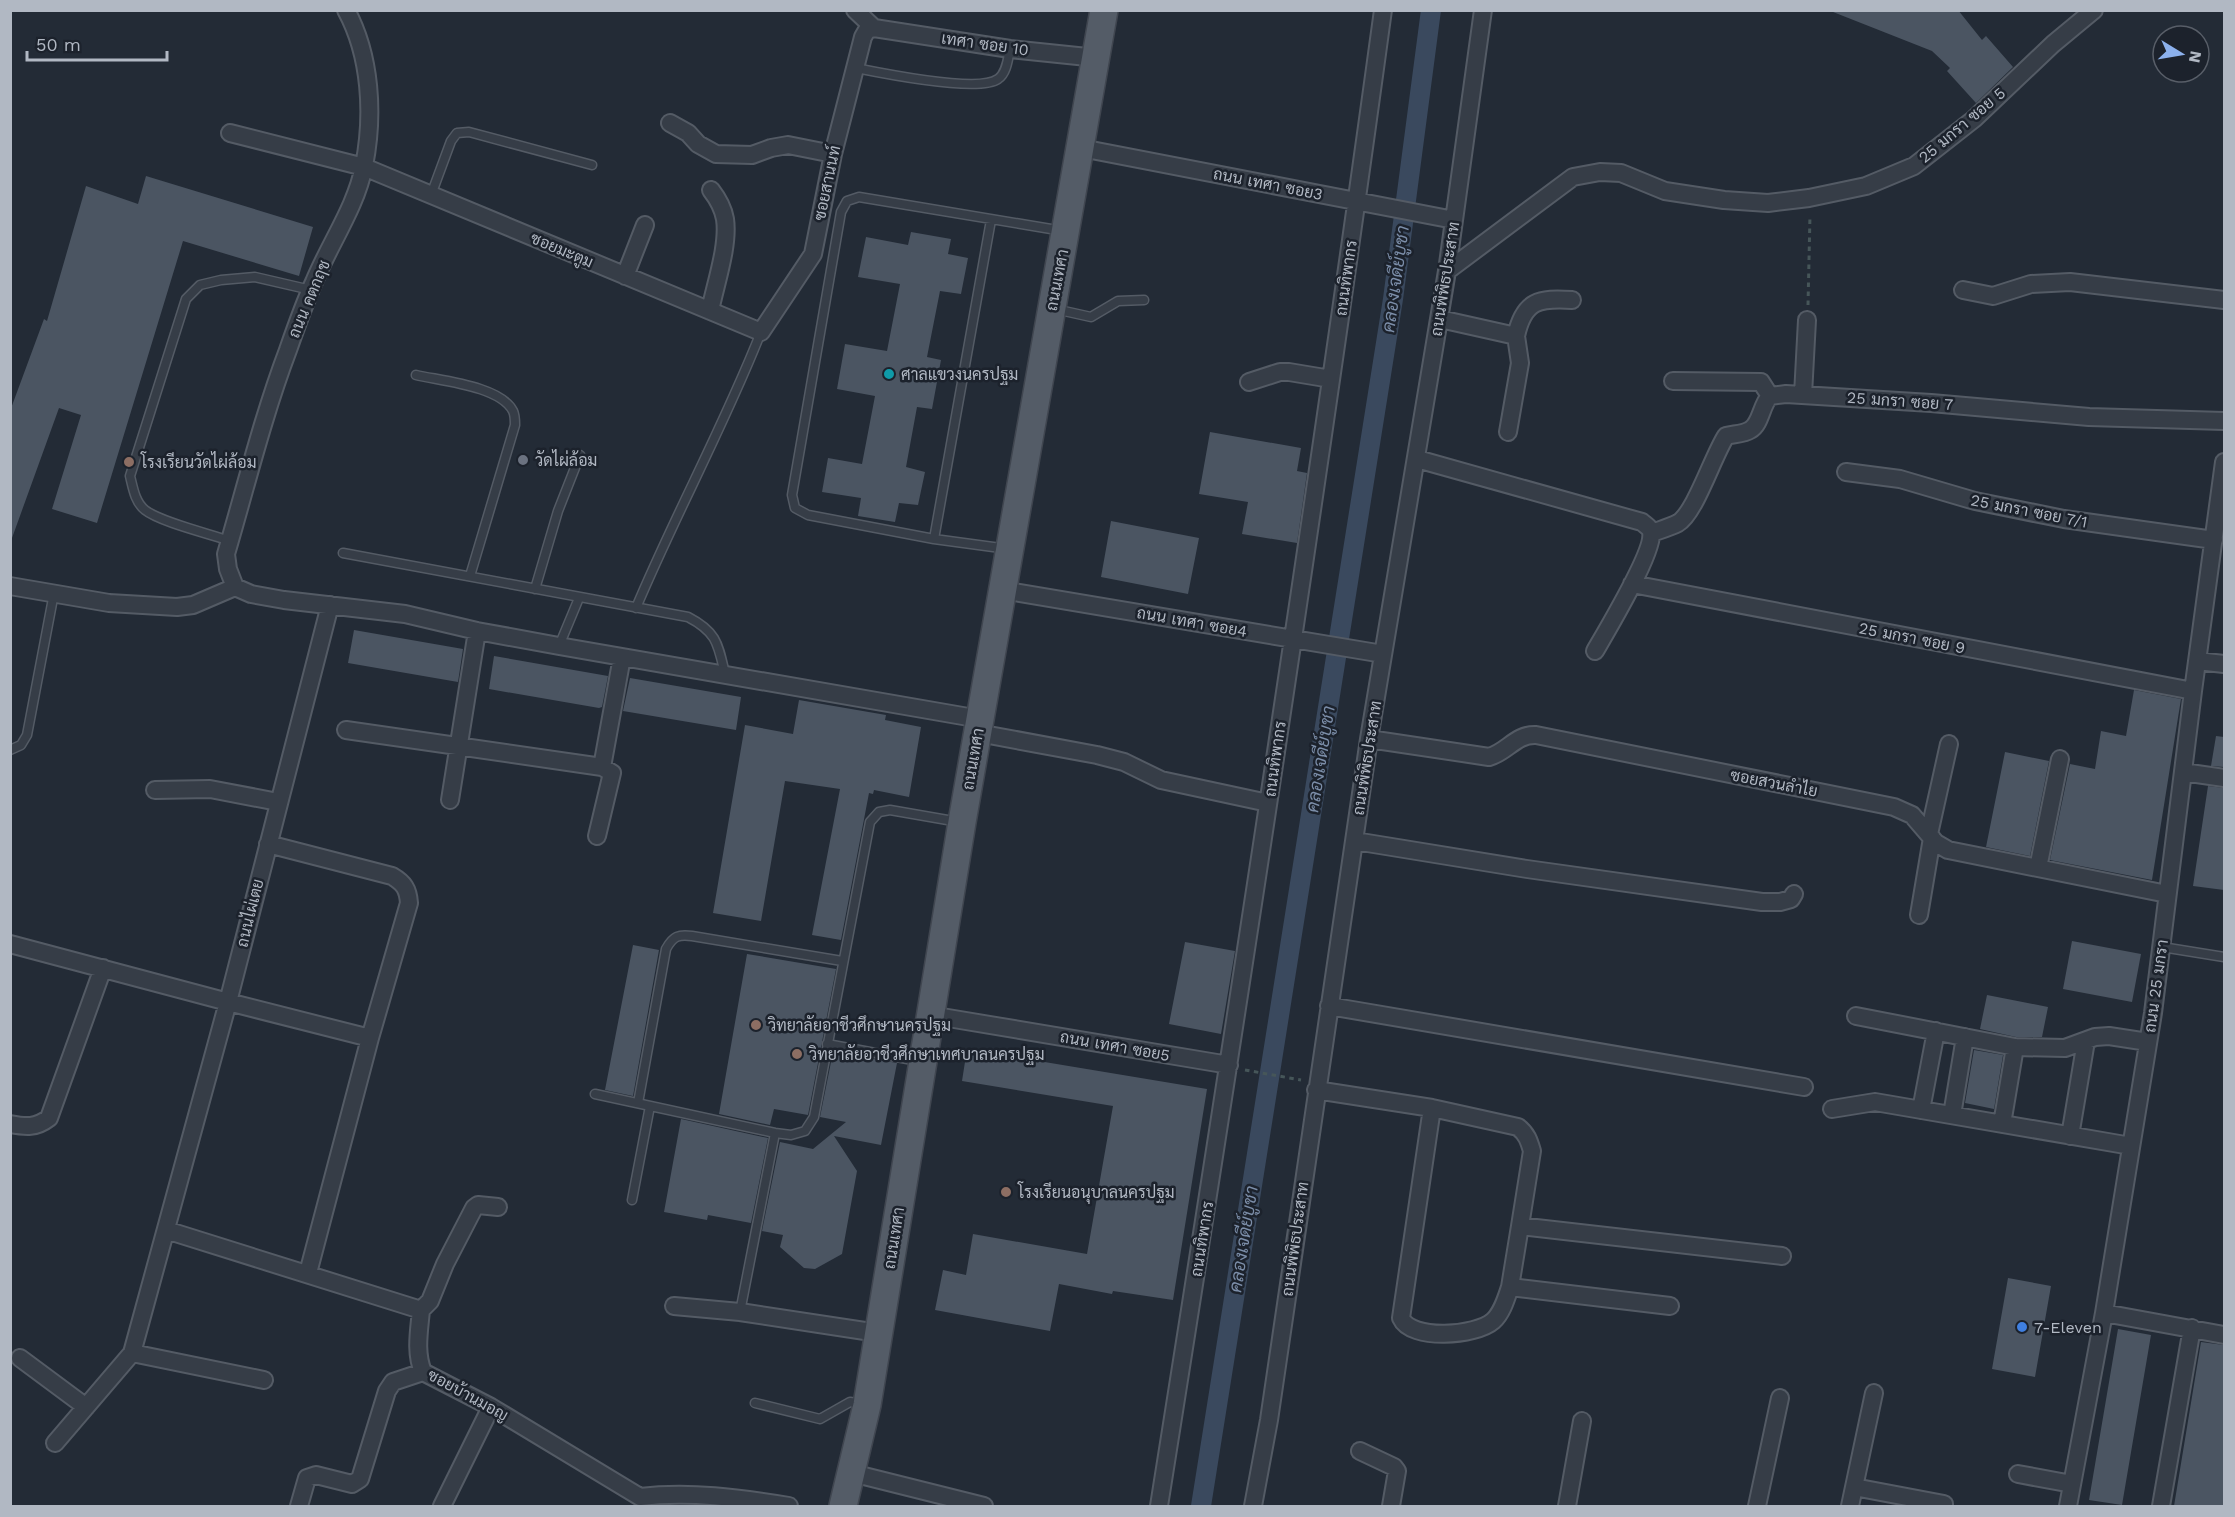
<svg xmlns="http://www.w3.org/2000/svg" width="2235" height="1517" viewBox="0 0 2235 1517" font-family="'Work Sans',Sarabun,sans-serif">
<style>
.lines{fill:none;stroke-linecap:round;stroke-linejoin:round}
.canal{stroke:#3a495e;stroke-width:20}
.building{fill:#4b5562}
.service-casing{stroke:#545b65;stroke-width:11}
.minor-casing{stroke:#545b65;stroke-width:20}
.primary-casing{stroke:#404650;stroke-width:30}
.path{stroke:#465659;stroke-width:3;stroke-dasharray:4.5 4.5;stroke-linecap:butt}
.service{stroke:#363d47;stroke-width:8}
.minor{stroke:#363d47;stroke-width:16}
.primary{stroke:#545c67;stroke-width:27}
.culture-dot{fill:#0f9aa8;stroke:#1c222c;stroke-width:2}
.worship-dot{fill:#6b7280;stroke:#1c222c;stroke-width:2}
.education-dot{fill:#8d6e63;stroke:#1c222c;stroke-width:2}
.shop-dot{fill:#3f7fe0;stroke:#1c222c;stroke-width:2}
.labels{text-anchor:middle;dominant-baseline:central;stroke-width:5;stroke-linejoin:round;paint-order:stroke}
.street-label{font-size:16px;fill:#b1b8c3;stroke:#1c222c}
.poi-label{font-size:16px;fill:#b1b8c3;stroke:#1c222c;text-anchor:start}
.water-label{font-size:18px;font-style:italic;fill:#7c8ea9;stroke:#1c222c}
</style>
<rect width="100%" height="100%" fill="#232b36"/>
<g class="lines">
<path class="canal" d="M1201 1506 1393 299 1431 10"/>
</g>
<path class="building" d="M1828 10H1958L1982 40 1986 36 2013 67 1976 103 1947 71 1950 68 1932 51Z
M146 176 313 227 299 276 183 241 97 523 52 509 81 415 59 408 12 538 10 537V411L44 319 47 321 86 186 138 204Z
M911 232 951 239 948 254 968 258 961 294 940 291 927 357 941 360 932 409 917 407 906 467 925 472 918 505 899 503 895 522 858 516 861 498 822 492 828 458 862 464 875 396 837 389 845 344 887 351 900 284 858 277 866 237 908 245Z
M1210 432 1301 448 1297 471 1307 473 1297 543 1242 534 1248 502 1199 494Z
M1111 521 1199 538 1188 594 1101 577Z
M354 630 463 649 458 682 348 663Z
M494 656 608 676 602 707 599 708 489 689Z
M630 678 741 697 736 730 623 711Z
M2134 690 2181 699 2152 880 2050 860 2070 764 2095 769 2101 731 2126 736Z
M799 700 886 715 885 720 921 727 909 797 874 790 873 794 869 793 841 940 812 935 840 789 785 781 761 921 713 913 745 725 793 734Z
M2216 736 2224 737V767L2211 766Z
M2005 752 2049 761 2030 856 1986 847Z
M2208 786 2224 788V890L2193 886Z
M2072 941 2141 954 2132 1002 2063 989Z
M1185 942 1235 951 1221 1034 1169 1024Z
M633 945 659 950 633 1096 605 1090Z
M747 954 836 969 808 1115 774 1109 770 1125 719 1114Z
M1987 995 2048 1007 2042 1037H2016L1980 1029Z
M967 1049 1207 1089 1173 1300 1113 1291 1112 1294 1059 1284 1050 1331 935 1310 943 1270 966 1275 973 1234 1087 1254 1113 1106 962 1081Z
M1974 1050 2003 1055 1994 1109 1965 1103Z
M833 1052 897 1063 881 1145 834 1136 857 1171 842 1254 815 1269 804 1268 780 1247 783 1235 762 1231 780 1142 813 1149 846 1122 820 1117Z
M681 1119 768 1138 751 1223 708 1215 707 1220 664 1212Z
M2008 1278 2051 1286 2035 1377 1992 1369Z
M2118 1329 2151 1335 2122 1505 2089 1500Z
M2201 1342 2224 1345V1506H2174Z"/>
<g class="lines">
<g class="service-casing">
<path id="service" d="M856 68C881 73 979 93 998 79 1007 73 1008 58 1010 49
M431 195 451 141 457 133 469 132 592 165
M1055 309 1091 317 1118 301 1144 300
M416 375C442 381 500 386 513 411 515 415 515 421 515 425L470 576
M934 539 991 220
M230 541C210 534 160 522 145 510 135 502 133 488 130 476L186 299 200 285 221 280 255 277 311 290
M1008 549 934 539 808 515 795 508 792 495 841 212 847 201 859 197 1063 231
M343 553 688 617C717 632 718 644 725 674
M535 589 558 511 580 455
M636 608C675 515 724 426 761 332
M559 646 579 598
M10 750 21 745 27 735 54 593
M2162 947 2224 957
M827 1044 918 1061
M595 1094 775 1133 791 1135 805 1131 814 1117 870 822 879 812 890 810 959 822
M638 1103 666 949C673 936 679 934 692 936L842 961
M632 1200 650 1106
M740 1312 775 1133
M755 1403 820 1419 850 1402 863 1404"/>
</g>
<g class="minor-casing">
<path id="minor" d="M855 10 874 28
M874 28 1010 49 1097 58
M670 123 688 133 698 144 716 154 752 155 771 148 788 145 833 154
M230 133 364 167 761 332 813 254 833 154 863 37 867 30 874 28
M1081 148 1454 220
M1447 271 1573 177 1600 172 1621 173 1665 191 1724 200 1768 203 1809 198 1866 186 1914 166 1974 119 2053 44 2094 10
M625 276 645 225
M1963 290 1993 296 2031 284 2070 282 2224 300
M710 311C715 285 729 246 725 219 723 208 718 199 711 190
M1440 319 1516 336 1520 363 1508 432
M1516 336C1524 300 1539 298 1572 300
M1673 381 1761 382 1770 396
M1249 382 1280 372H1289L1331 379
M1803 395 1807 320
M1417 459 1642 522C1645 525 1650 527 1651 532 1655 550 1606 632 1595 651
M1846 472 1900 479 1975 501 2064 519 2214 540
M1652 533C1660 530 1670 527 1678 523 1695 513 1713 456 1726 436 1734 434 1744 434 1750 430 1761 424 1761 405 1770 396L1786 394 1931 403 2089 417 2224 421
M1632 584 2193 691
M10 586 109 603 177 607 193 605 235 587 251 594 284 600 405 614 477 631 559 646 980 719
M235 587 228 569 226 554C246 486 263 416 288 350 296 327 304 304 314 282 330 243 356 207 364 166 374 115 371 56 346 10
M1002 590 1383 654
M2197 661 2224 664
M346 730 602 767 612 773 597 836
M978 733 1097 755 1124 762 1161 780 1268 803
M1369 739 1489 757C1507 752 1516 734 1536 735L1894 807 1912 815 1936 843 1948 850 2167 894
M602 767 622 657
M2183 772 2224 778
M155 790 210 789 278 802
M450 800 477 631
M1929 834 1949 744
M1355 841 1527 869 1762 902H1780L1791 899 1794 894
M268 844 392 876C404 883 408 889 409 903L370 1038 308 1273
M2038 868 2060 759
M1919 915 1932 838
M10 944 228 1002 330 605
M1329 1006 1804 1087
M930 1015 1229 1065
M1856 1016 2015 1047 2065 1048 2095 1037 2109 1036 2148 1042
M1316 1090 1432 1108 1518 1127C1527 1134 1529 1141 1532 1151L1520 1226 1782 1256
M1432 1108 1401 1318C1411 1341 1476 1336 1493 1321 1502 1313 1506 1299 1510 1287
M1832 1109 1875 1102 2131 1146
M1921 1110 1936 1031
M1952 1115 1965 1037
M10 1124C26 1127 36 1128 49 1118L103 968
M2002 1124 2015 1047
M2070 1136 2086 1041
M1520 1226 1510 1287 1670 1306
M166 1230 421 1310C419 1332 415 1352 423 1372L491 1407 640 1497
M674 1306 740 1312 878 1333
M421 1310 430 1301 445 1264 474 1208 478 1205 498 1207
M2104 1313 2224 1335
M132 1353 264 1380
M20 1358 86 1407
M55 1443 132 1353 228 1002 370 1038
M1360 1451 1394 1467 1397 1471 1391 1506
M852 1473 984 1506
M2018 1474 2072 1484
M1854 1487 1944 1504
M640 1497C690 1491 739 1498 789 1506
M299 1506 307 1478 316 1475 352 1484 360 1479 387 1391 393 1382 423 1372
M442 1506 491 1407
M1159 1506C1238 1009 1315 510 1383 10
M1253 1506 1269 1420 1369 739 1447 271 1483 10
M1567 1506 1582 1421
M1757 1506 1780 1398
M1850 1506 1874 1393
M2068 1506 2104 1313 2153 1013 2193 691 2224 462
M2161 1506 2192 1328"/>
</g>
<g class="primary-casing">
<path id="primary" d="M843 1506 867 1405 962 822 1104 10"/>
</g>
<path class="path" d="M1808 305 1810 215
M1245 1070 1301 1080"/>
<use href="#service" class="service"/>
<use href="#minor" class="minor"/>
<use href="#primary" class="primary"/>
</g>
<circle class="culture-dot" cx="889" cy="374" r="6"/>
<circle class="worship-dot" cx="523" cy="460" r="6"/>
<g class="education-dot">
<circle cx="129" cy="462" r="6"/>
<circle cx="756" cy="1025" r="6"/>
<circle cx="797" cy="1054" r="6"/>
<circle cx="1006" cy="1192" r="6"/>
</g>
<circle class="shop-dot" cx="2022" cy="1327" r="6"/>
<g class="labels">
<g class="street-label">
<text transform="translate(985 44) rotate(8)">เทศา ซอย 10</text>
<text transform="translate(1962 125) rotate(-40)">25 มกรา ซอย 5</text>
<text transform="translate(827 183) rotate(-78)">ซอยสานนท์</text>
<text transform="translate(1268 184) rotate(11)">ถนน เทศา ซอย3</text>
<text transform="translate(562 250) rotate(23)">ซอยมะตูม</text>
<text transform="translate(1346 278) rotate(-82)">ถนนทิพากร</text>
<text transform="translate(1445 279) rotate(-81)">ถนนพิพิธประสาท</text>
<text transform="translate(1057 280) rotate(-79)">ถนนเทศา</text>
<text transform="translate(309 299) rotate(-67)">ถนน คตกฤช</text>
<text transform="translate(1900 401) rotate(4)">25 มกรา ซอย 7</text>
<text transform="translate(2029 511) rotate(11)">25 มกรา ซอย 7/1</text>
<text transform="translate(1192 622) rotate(10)">ถนน เทศา ซอย4</text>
<text transform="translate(1912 638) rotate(11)">25 มกรา ซอย 9</text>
<text transform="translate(1367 758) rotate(-81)">ถนนพิพิธประสาท</text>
<text transform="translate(973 759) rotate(-80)">ถนนเทศา</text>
<text transform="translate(1275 759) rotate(-82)">ถนนทิพากร</text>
<text transform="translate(1774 783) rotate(11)">ซอยสวนลำไย</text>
<text transform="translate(250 913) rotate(-76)">ถนนไผ่เตย</text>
<text transform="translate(2156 986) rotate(-82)">ถนน 25 มกรา</text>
<text transform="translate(1115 1046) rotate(10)">ถนน เทศา ซอย5</text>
<text transform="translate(894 1238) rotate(-81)">ถนนเทศา</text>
<text transform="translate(1202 1239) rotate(-81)">ถนนทิพากร</text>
<text transform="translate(1295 1239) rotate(-82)">ถนนพิพิธประสาท</text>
<text transform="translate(468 1395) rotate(29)">ซอยบ้านมอญ</text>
</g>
<g class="poi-label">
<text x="901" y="374">ศาลแขวงนครปฐม</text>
<text x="535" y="460">วัดไผ่ล้อม</text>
<text x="141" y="462">โรงเรียนวัดไผ่ล้อม</text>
<text x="768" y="1025">วิทยาลัยอาชีวศึกษานครปฐม</text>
<text x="809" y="1054">วิทยาลัยอาชีวศึกษาเทศบาลนครปฐม</text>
<text x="1018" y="1192">โรงเรียนอนุบาลนครปฐม</text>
<text x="2034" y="1327">7-Eleven</text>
</g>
<g class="water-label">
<text transform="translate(1395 279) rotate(-82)">คลองเจดีย์บูชา</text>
<text transform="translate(1320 759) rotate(-81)">คลองเจดีย์บูชา</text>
<text transform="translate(1243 1239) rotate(-81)">คลองเจดีย์บูชา</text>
</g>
</g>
<rect width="2235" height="1517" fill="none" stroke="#b1b8c3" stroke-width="24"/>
<g transform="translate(2181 54) rotate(101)"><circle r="28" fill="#1c222c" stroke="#585e68" stroke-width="1.5"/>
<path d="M0-4.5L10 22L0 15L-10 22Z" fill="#8cb1ed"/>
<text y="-9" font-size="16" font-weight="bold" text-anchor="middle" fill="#b1b8c3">N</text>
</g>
<path d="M27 51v9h140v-9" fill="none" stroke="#b1b8c3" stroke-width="3"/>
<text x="36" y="51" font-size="18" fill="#b1b8c3" stroke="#1c222c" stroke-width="4.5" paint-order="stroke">50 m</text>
</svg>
